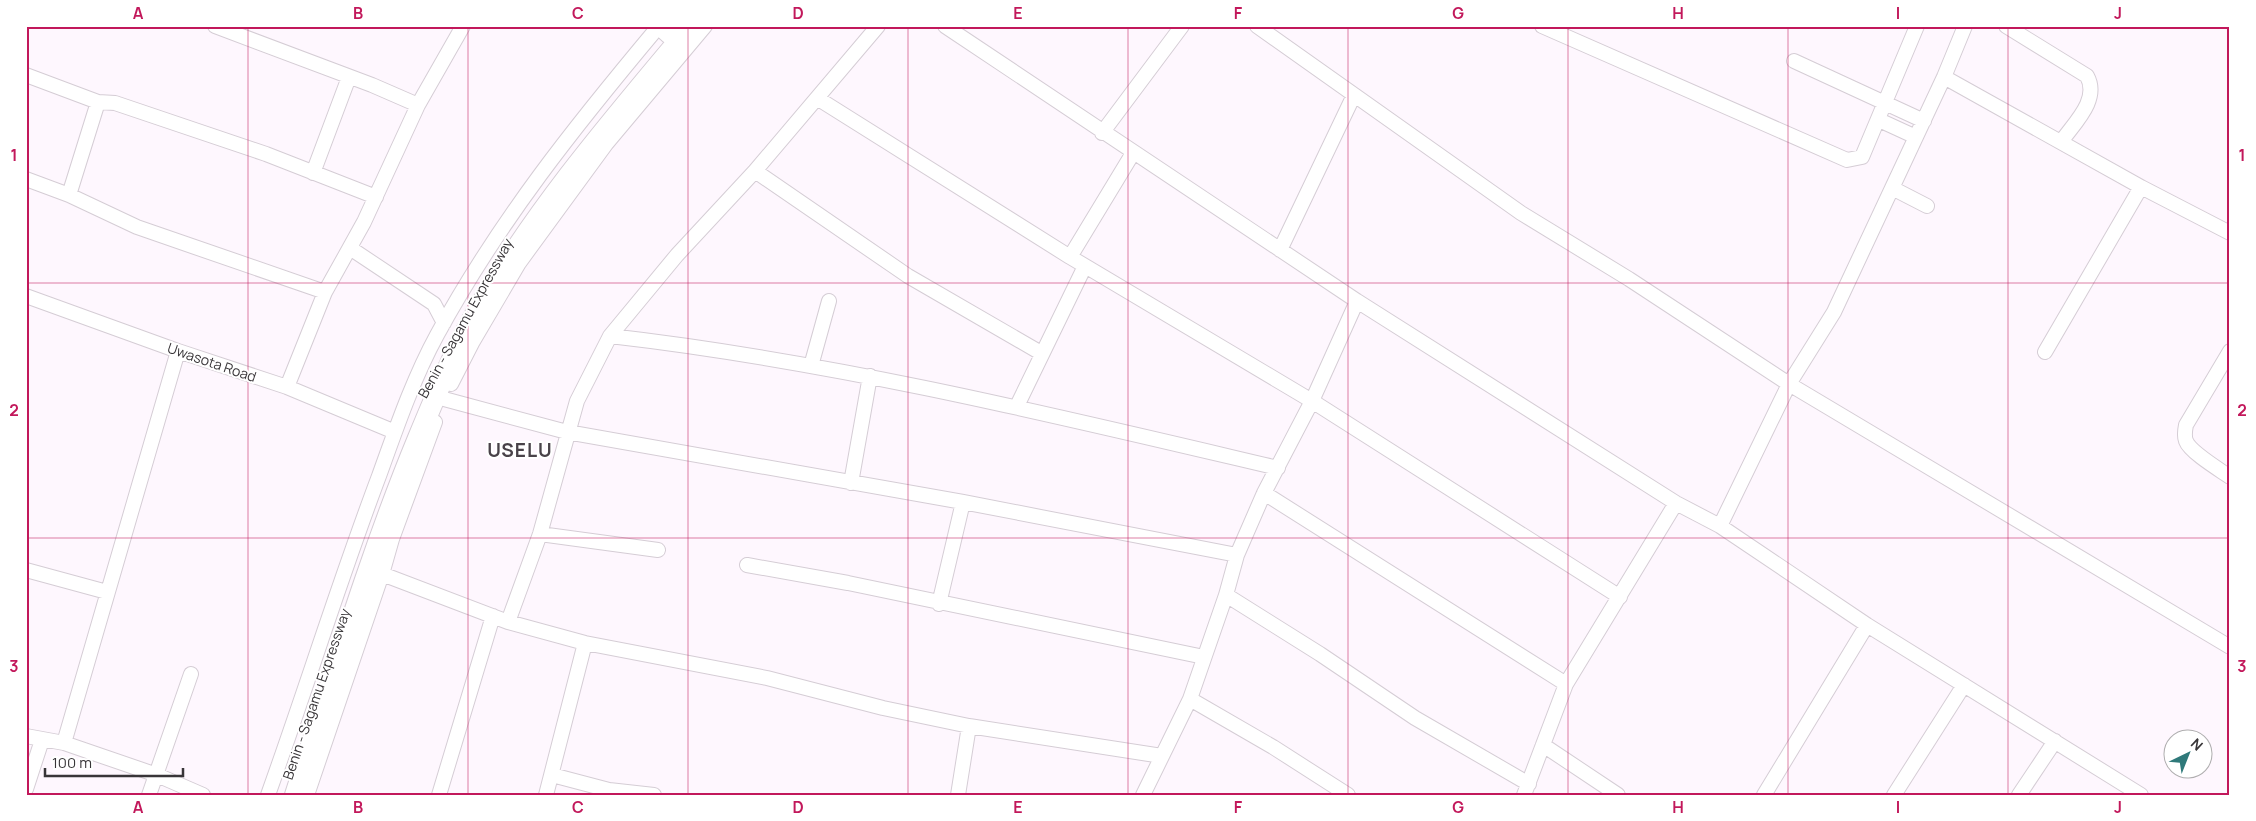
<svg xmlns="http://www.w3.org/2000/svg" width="2256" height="821" viewBox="0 0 2256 821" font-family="Manrope,sans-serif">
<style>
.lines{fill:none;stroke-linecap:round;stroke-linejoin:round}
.minor-casing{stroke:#d5cdd5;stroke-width:16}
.highway-casing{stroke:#d5cdd5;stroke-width:22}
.minor{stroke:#fff;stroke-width:14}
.highway{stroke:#fff;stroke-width:20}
.grid{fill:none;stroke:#c2185b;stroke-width:1;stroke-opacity:0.55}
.labels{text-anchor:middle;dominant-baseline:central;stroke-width:4;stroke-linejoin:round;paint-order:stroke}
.street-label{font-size:14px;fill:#383538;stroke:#fff}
.district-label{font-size:19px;font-weight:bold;letter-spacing:1px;fill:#494249;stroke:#fff}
.neatline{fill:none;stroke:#c2185b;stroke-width:2}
.grid-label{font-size:16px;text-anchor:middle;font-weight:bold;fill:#c2185b}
</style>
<rect width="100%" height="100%" fill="#fef7fe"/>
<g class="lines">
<g class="minor-casing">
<path id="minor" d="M215 26 372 85 418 105
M945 26 1357 301 1676 503 1720 526 1867 625 2141 795
M1257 26 1521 213 1629 279 1789 384 2230 647
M1542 26 1847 160 1862 157 1917 26
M2006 26 2087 76C2100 100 2074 123 2061 142
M1794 61 1924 121
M26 75 98 102 115 103 266 154 376 197
M1944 77 2141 187 2230 233
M817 98 1070 257 1312 401 1620 597
M1879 120 1916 137
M1102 133 1182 26
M755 171 908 276 1041 353
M313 173 349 77
M26 179 69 195 137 227 325 292
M1892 188 1927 206
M69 195 98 102
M350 248 434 304 444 323
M1280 250 1354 95
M1070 257 1133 153
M26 296 178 351 287 387 395 432
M610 336C836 362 1057 416 1278 468
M2230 351 2186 425C2185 430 2184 436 2186 441 2190 452 2220 470 2230 477
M2045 352 2141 187
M811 366 829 301
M451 384 472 343 519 263 606 144 705 26
M287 387 325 292 364 222 418 105 463 26
M444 399 567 432 963 502 1237 555
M1017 406 1085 266
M851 483 870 376
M1264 493 1566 684
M1720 526 1789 384 1834 312 1944 77 1965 26
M540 534 658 550
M747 565 848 583 1204 657
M26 570 107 592
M382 574 508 622 585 643 767 678 883 708 969 726 1162 756
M1226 595 1320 654 1415 718 1529 784
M939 604 963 502
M508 622 540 534 577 401 610 336 677 255 755 171 878 26
M1190 699 1273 747 1348 795
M26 736 64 743 157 775 203 795
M64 743 178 351
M1543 745 1618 795
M552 775 609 790 654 795
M26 789 42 740
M149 795 191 674
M268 795C306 689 339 582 379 476 396 429 413 379 437 335 499 221 576 125 659 26
M307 795 382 574 392 539 435 422
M439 795 493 616
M546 795 585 643
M958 795 969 726
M1143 795 1190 699 1226 595 1237 555 1264 493 1312 401 1357 301
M1524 795 1566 684 1676 503
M1764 795 1867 625
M1894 795 1964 685
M2019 795 2055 741"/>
</g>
<g class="highway-casing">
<path id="highway" d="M661 26 670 34
M295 795C334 675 370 554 418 438 435 397 452 356 473 318 533 212 613 119 691 26"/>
</g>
<use href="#minor" class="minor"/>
<use href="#highway" class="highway"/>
</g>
<path class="grid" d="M248 26V795M468 26V795M688 26V795M908 26V795M1128 26V795M1348 26V795M1568 26V795M1788 26V795M2008 26V795M26 283H2230M26 538H2230"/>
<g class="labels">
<g class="street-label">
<text transform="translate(465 318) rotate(-61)">Benin - Sagamu Expressway</text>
<text transform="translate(212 362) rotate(19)">Uwasota Road</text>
<text transform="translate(316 694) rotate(-71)">Benin - Sagamu Expressway</text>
</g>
<g class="district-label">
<text x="520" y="450">USELU</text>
</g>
</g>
<rect width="2256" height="821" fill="none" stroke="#ffffff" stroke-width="55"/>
<g transform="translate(2188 754) rotate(43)"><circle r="24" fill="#ffffff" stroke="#afaeaf"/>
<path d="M0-4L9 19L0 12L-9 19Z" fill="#2f797a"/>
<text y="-8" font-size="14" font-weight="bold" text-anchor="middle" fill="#383538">N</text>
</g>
<path d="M45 768v8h138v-8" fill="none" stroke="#383538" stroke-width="2.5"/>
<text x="52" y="768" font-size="15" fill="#383538" stroke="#ffffff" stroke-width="4" paint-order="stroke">100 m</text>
<rect x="28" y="28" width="2200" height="766" class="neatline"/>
<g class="grid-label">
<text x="138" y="19">A</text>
<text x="358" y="19">B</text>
<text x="578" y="19">C</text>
<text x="798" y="19">D</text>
<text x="1018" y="19">E</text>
<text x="1238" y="19">F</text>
<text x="1458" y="19">G</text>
<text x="1678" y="19">H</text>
<text x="1898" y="19">I</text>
<text x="2118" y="19">J</text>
<text x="14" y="161">1</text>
<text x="2242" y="161">1</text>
<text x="14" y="416">2</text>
<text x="2242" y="416">2</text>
<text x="14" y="672">3</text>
<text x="2242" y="672">3</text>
<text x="138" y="813">A</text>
<text x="358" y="813">B</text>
<text x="578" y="813">C</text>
<text x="798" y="813">D</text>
<text x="1018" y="813">E</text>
<text x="1238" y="813">F</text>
<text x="1458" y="813">G</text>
<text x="1678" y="813">H</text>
<text x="1898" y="813">I</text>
<text x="2118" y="813">J</text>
</g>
</svg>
